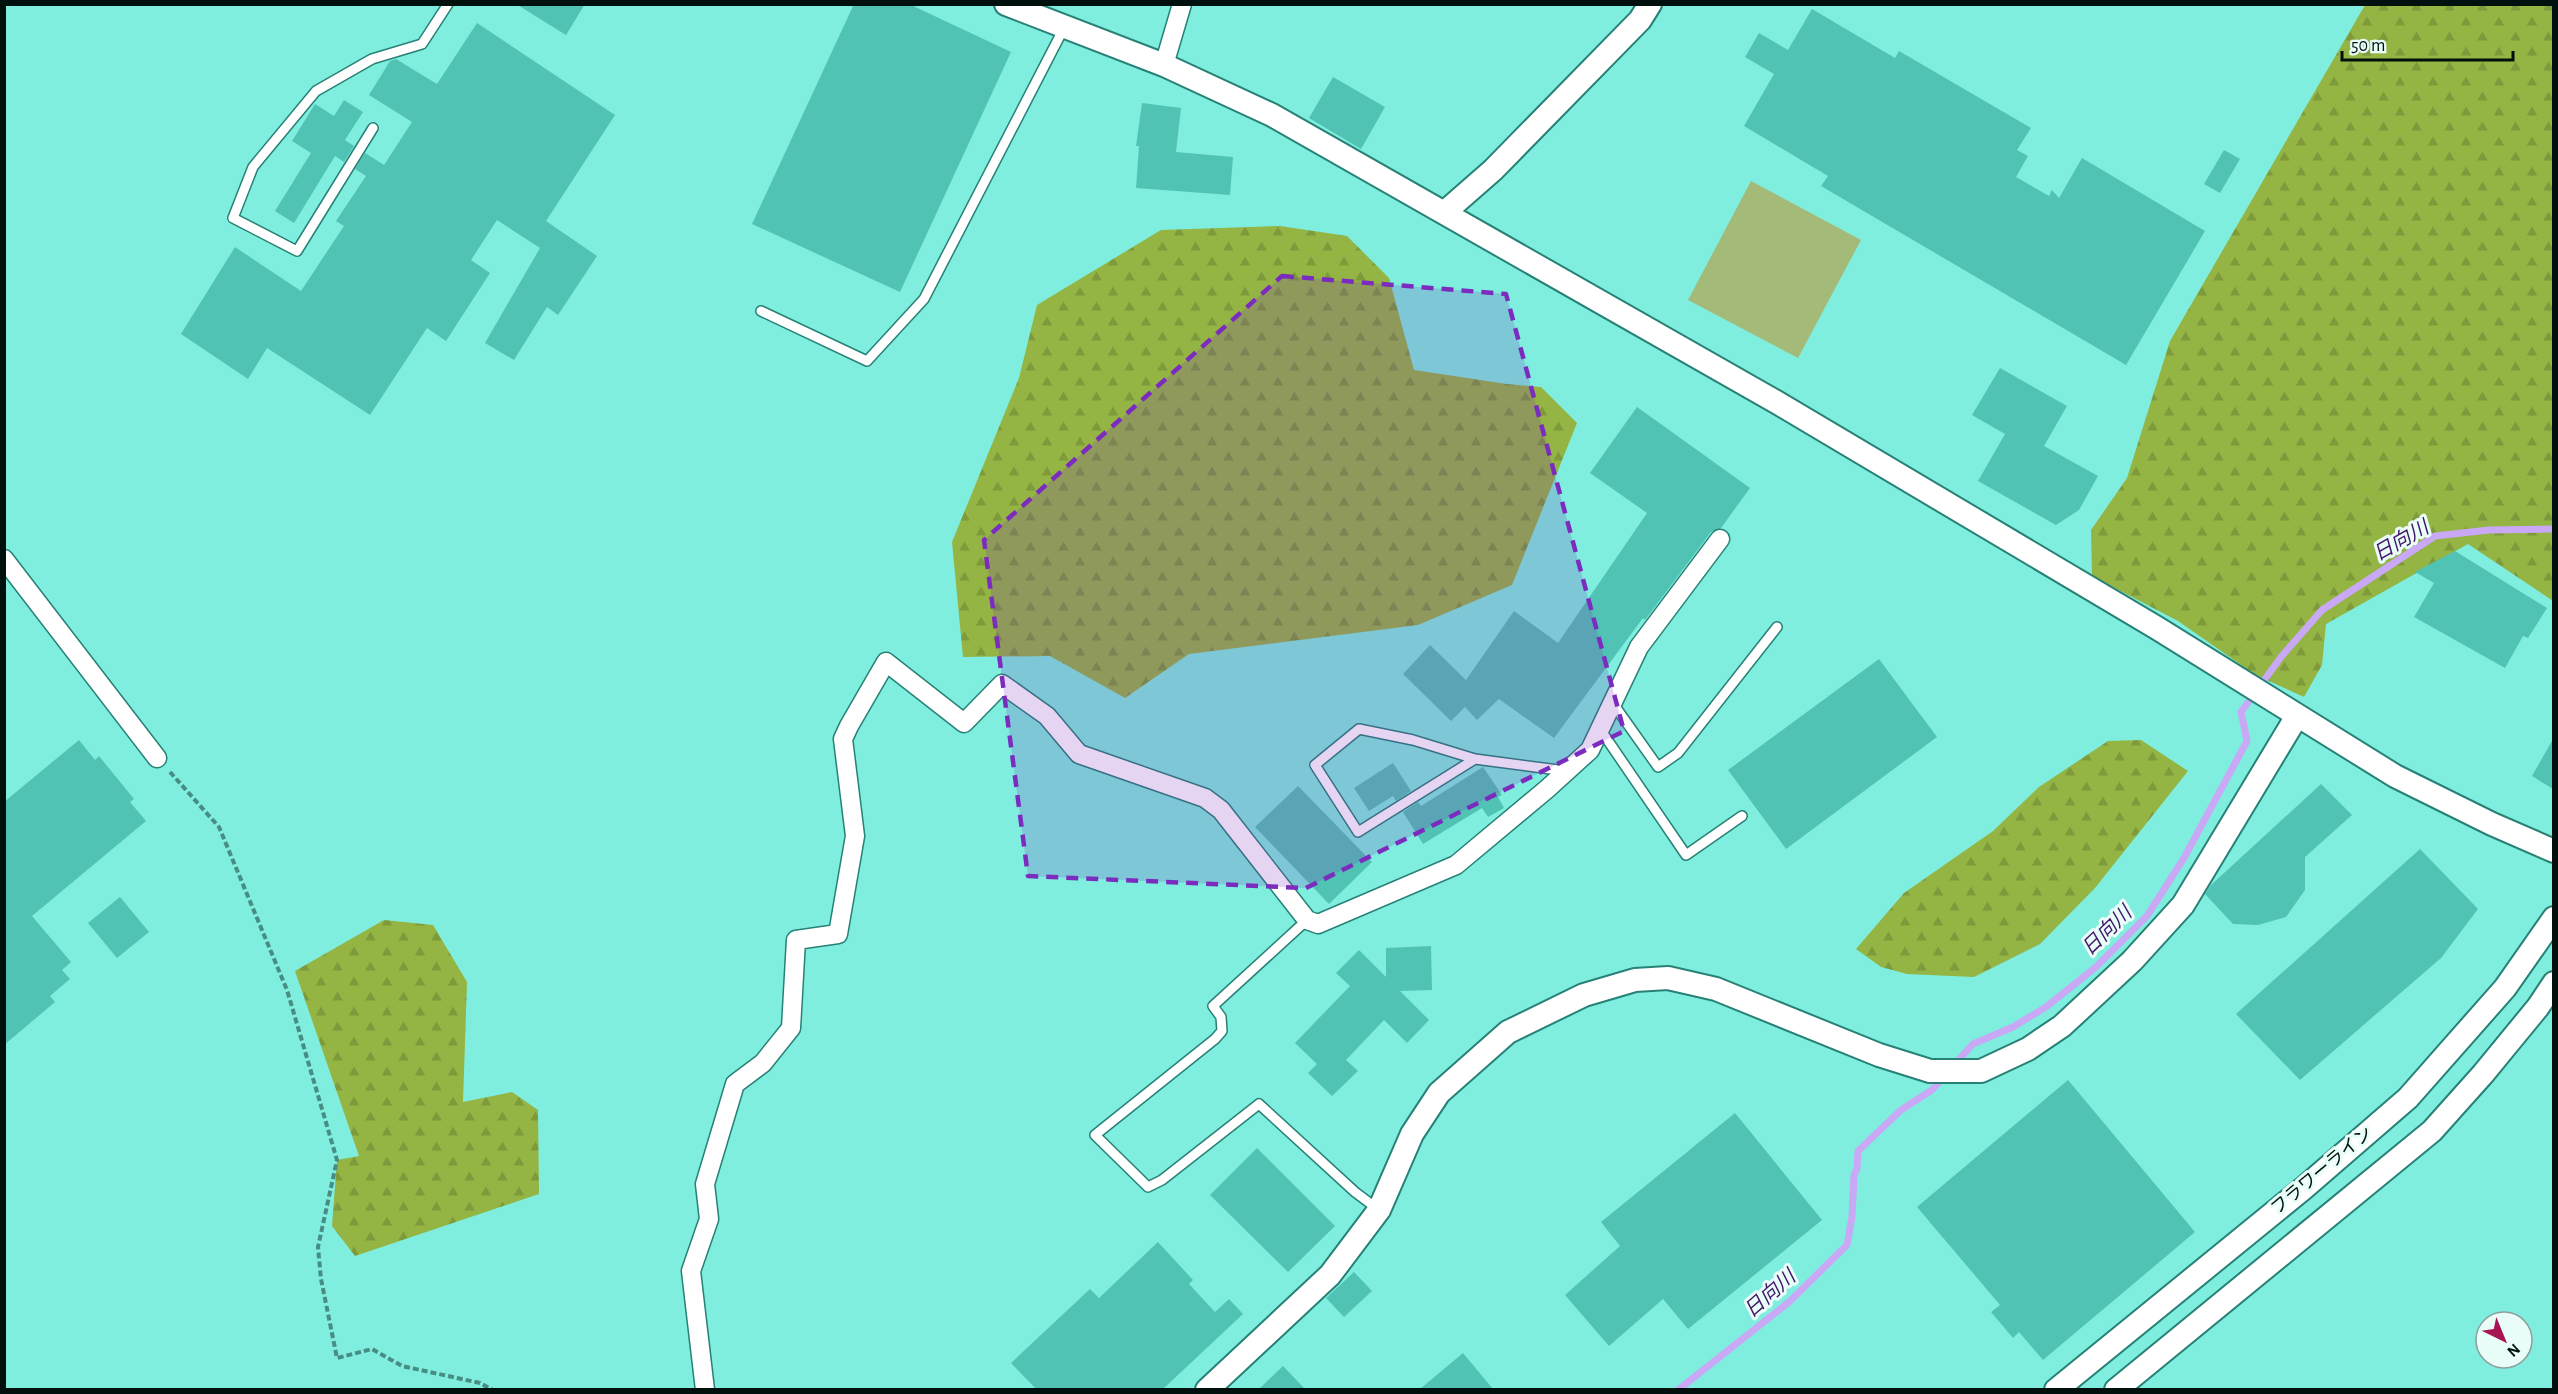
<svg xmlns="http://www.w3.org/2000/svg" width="2558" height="1394" viewBox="0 0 2558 1394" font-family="'Alegreya Sans','Noto Sans JP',sans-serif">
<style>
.forest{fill:url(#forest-firs)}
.pitch{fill:#a4ba79}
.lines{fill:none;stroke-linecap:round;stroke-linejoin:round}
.stream{stroke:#c9a8f6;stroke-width:7}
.building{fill:#51c3b4}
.service-casing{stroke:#278176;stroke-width:12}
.minor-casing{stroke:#278176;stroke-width:21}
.tertiary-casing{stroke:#278176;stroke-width:26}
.path{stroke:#488d83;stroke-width:4;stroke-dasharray:6 3;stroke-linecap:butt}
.service{stroke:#fff;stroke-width:9}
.minor{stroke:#fff;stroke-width:18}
.tertiary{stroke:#fff;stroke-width:22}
.marked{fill:#7b2cbf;fill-opacity:0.2;stroke:#7b2cbf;stroke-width:4.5;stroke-dasharray:12 8;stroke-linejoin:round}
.labels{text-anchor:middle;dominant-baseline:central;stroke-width:6;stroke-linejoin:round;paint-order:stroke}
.street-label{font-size:18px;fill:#00100d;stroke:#e9fdf9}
.water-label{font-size:20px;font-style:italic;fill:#43156a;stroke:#e9fdf9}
</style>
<defs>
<pattern id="forest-firs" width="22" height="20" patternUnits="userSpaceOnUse" patternTransform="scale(1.5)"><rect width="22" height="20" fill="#94b444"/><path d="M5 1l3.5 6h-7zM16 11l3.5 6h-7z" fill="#7e9a3a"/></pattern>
</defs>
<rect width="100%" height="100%" fill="#7feede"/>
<path class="forest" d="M2365 5H2553V601L2468 544 2326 624 2322 665 2304 697 2254 674 2178 621 2092 576 2091 530 2127 478 2170 341Z
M1280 226 1347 236 1389 278 1414 370 1507 384 1541 387 1577 423 1512 585 1418 625 1189 654 1125 698 1050 656 963 657 952 542 1019 378 1037 305 1161 230Z
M2141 740 2188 771 2095 888 2040 944 1974 977 1907 974 1881 967 1856 949 1904 893 1993 831 2039 787 2108 741Z
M384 920 433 925 467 982 463 1102 512 1092 538 1110 539 1194 355 1256 332 1226 337 1160 359 1156 295 971Z"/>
<path class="pitch" d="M1751 181 1861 240 1798 358 1688 300Z"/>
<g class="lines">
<path class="stream" d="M1953 1066 1973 1044 2013 1027 2046 1007 2096 967 2147 916 2184 858 2247 741 2241 712 2281 657 2322 610 2435 536 2489 530 2554 529
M1678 1390 1789 1302 1847 1245 1852 1217 1854 1175 1857 1169 1858 1151 1901 1110 1932 1090 1944 1077"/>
</g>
<path class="building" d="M516 4H585L566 35Z
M854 4H909L1011 52 900 292 752 224Z
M1812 9 1895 58 1899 51 2031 128 2017 150 2028 156 2016 177 2049 196 2052 190 2059 198 2082 158 2205 231 2126 365 1821 186 1828 176 1744 126 1774 74 1745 57 1759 33 1788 50Z
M477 23 615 115 546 221 597 256 558 315 547 307 514 360 485 343 540 248 497 220 471 260 490 273 446 341 427 328 370 415 267 348 248 379 181 334 235 247 301 291 344 226 336 221 366 176 355 169 365 153 384 165 412 122 369 95 390 61 396 59 437 84Z
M1333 77 1385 107 1361 149 1309 118Z
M344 100 363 112 345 140 354 146 344 162 335 156 294 223 275 211 311 153 292 141 315 104 334 116Z
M1142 103 1181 108 1176 152 1233 157 1230 195 1136 188 1139 146H1136Z
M2224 150 2240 159 2220 193 2204 184Z
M2000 368 2067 406 2044 446 2098 476 2079 510 2056 525 1978 481 2005 434 1972 415Z
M1637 407 1750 488 1721 528 1711 532 1645 620 1643 618 1554 738 1499 699 1477 720 1465 707 1451 721 1403 674 1430 645 1466 680 1514 611 1558 643 1647 513 1590 473Z
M2455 551 2547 608 2528 638 2523 636 2505 668 2414 617 2434 583 2415 572Z
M1879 659 1937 737 1786 849 1728 770Z
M2553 739V789L2532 776Z
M79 740 95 760 99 756 134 799 130 802 146 821 32 916 71 962 62 970 70 979 50 996 55 1002 4 1045V802Z
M1393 763 1411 791 1396 801 1393 796 1369 811 1354 788Z
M1483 767 1502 795 1498 797 1504 808 1488 817 1482 808 1423 844 1403 812 1418 802 1421 806Z
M2321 784 2352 815 2305 857V890L2286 917 2258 925 2233 924 2205 894 2211 885Z
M1298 786 1372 862 1329 904 1255 827Z
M2420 849 2478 909 2441 958 2300 1080 2236 1014Z
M120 897 149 932 117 958 88 923Z
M1431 946 1432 990 1400 991 1429 1020 1407 1043 1384 1020 1346 1060 1358 1071 1332 1096 1308 1073 1317 1064 1295 1043 1350 986 1336 973 1359 950 1386 977V948Z
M2068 1080 2195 1232 2043 1360 2019 1332 2013 1338 1991 1312 2000 1305 1917 1207Z
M1735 1113 1822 1220 1688 1329 1663 1299 1609 1346 1565 1295 1620 1246 1601 1222Z
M1257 1148 1335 1226 1288 1272 1210 1195Z
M1158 1242 1193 1280 1189 1284 1215 1312 1229 1299 1243 1314 1163 1389H1036L1011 1363 1090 1289 1099 1298Z
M1354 1272 1372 1291 1344 1317 1326 1298Z
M1463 1353 1493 1389H1420Z
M1283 1366 1305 1389H1259Z"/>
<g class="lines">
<g class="service-casing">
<path id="service" d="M373 128 297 251 233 218 253 167 316 91 372 59 422 44 448 4
M761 311 867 361 924 299 1065 26
M1612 702 1658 767 1678 753 1777 627
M1600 729 1686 855 1742 816
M1475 759 1358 832 1315 765 1359 729 1413 740 1475 759 1566 771
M1307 920 1213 1006 1221 1017 1222 1031 1215 1039 1095 1135 1148 1187 1162 1180 1259 1104 1355 1192 1379 1210"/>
</g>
<g class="minor-casing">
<path id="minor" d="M1164 65 1182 4
M4 559 157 758
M705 1390 691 1271 709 1219 705 1184 735 1084 763 1063 791 1028 796 940 838 934 855 836 843 739 849 726 886 662 964 723 1002 684 1047 716 1079 754 1205 798 1221 810 1307 920 1318 924 1456 865 1547 789 1590 750 1639 647 1720 539"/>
</g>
<g class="tertiary-casing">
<path id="tertiary" d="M1006 4 1164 65 1272 115 1778 403 2157 628 2395 776 2492 824 2554 851
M1445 212 1493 170 1640 20 1650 4
M1207 1390 1330 1275 1379 1210 1412 1134 1439 1093 1508 1032 1584 995 1635 980 1668 978 1716 989 1879 1055 1930 1071H1981L2028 1049 2062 1026 2132 961 2183 905 2297 716
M2056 1390 2304 1188 2408 1098 2505 988 2554 918
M2116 1390 2432 1131 2483 1074 2538 1007 2554 983"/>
</g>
<path class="path" d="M170 772 219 827 287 990 337 1160 318 1247 321 1279 337 1358 372 1349 402 1366 480 1383 493 1390"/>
<use href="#service" class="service"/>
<use href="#minor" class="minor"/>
<use href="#tertiary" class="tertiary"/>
</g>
<path class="marked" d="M1282 276 1506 294 1624 731 1306 888 1028 876 984 540Z"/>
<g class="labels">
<g class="street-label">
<text transform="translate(2322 1171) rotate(-40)">フラワーライン</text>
</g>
<g class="water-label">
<text transform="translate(2401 541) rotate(-30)">日向川</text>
<text transform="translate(2107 931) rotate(-44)">日向川</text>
<text transform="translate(1770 1294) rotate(-41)">日向川</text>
</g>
</g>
<rect width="2558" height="1394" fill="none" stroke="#00100d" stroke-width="12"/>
<g transform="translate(2504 1340) rotate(137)"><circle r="28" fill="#e9fdf9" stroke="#8c9e9b" stroke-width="1.5"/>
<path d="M0-4.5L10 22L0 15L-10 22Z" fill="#a71652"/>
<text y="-9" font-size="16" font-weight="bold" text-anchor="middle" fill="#00100d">N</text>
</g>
<path d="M2342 51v9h171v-9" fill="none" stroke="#00100d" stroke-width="3"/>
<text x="2351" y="51" font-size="18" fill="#00100d" stroke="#e9fdf9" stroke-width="4.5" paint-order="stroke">50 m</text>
</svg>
